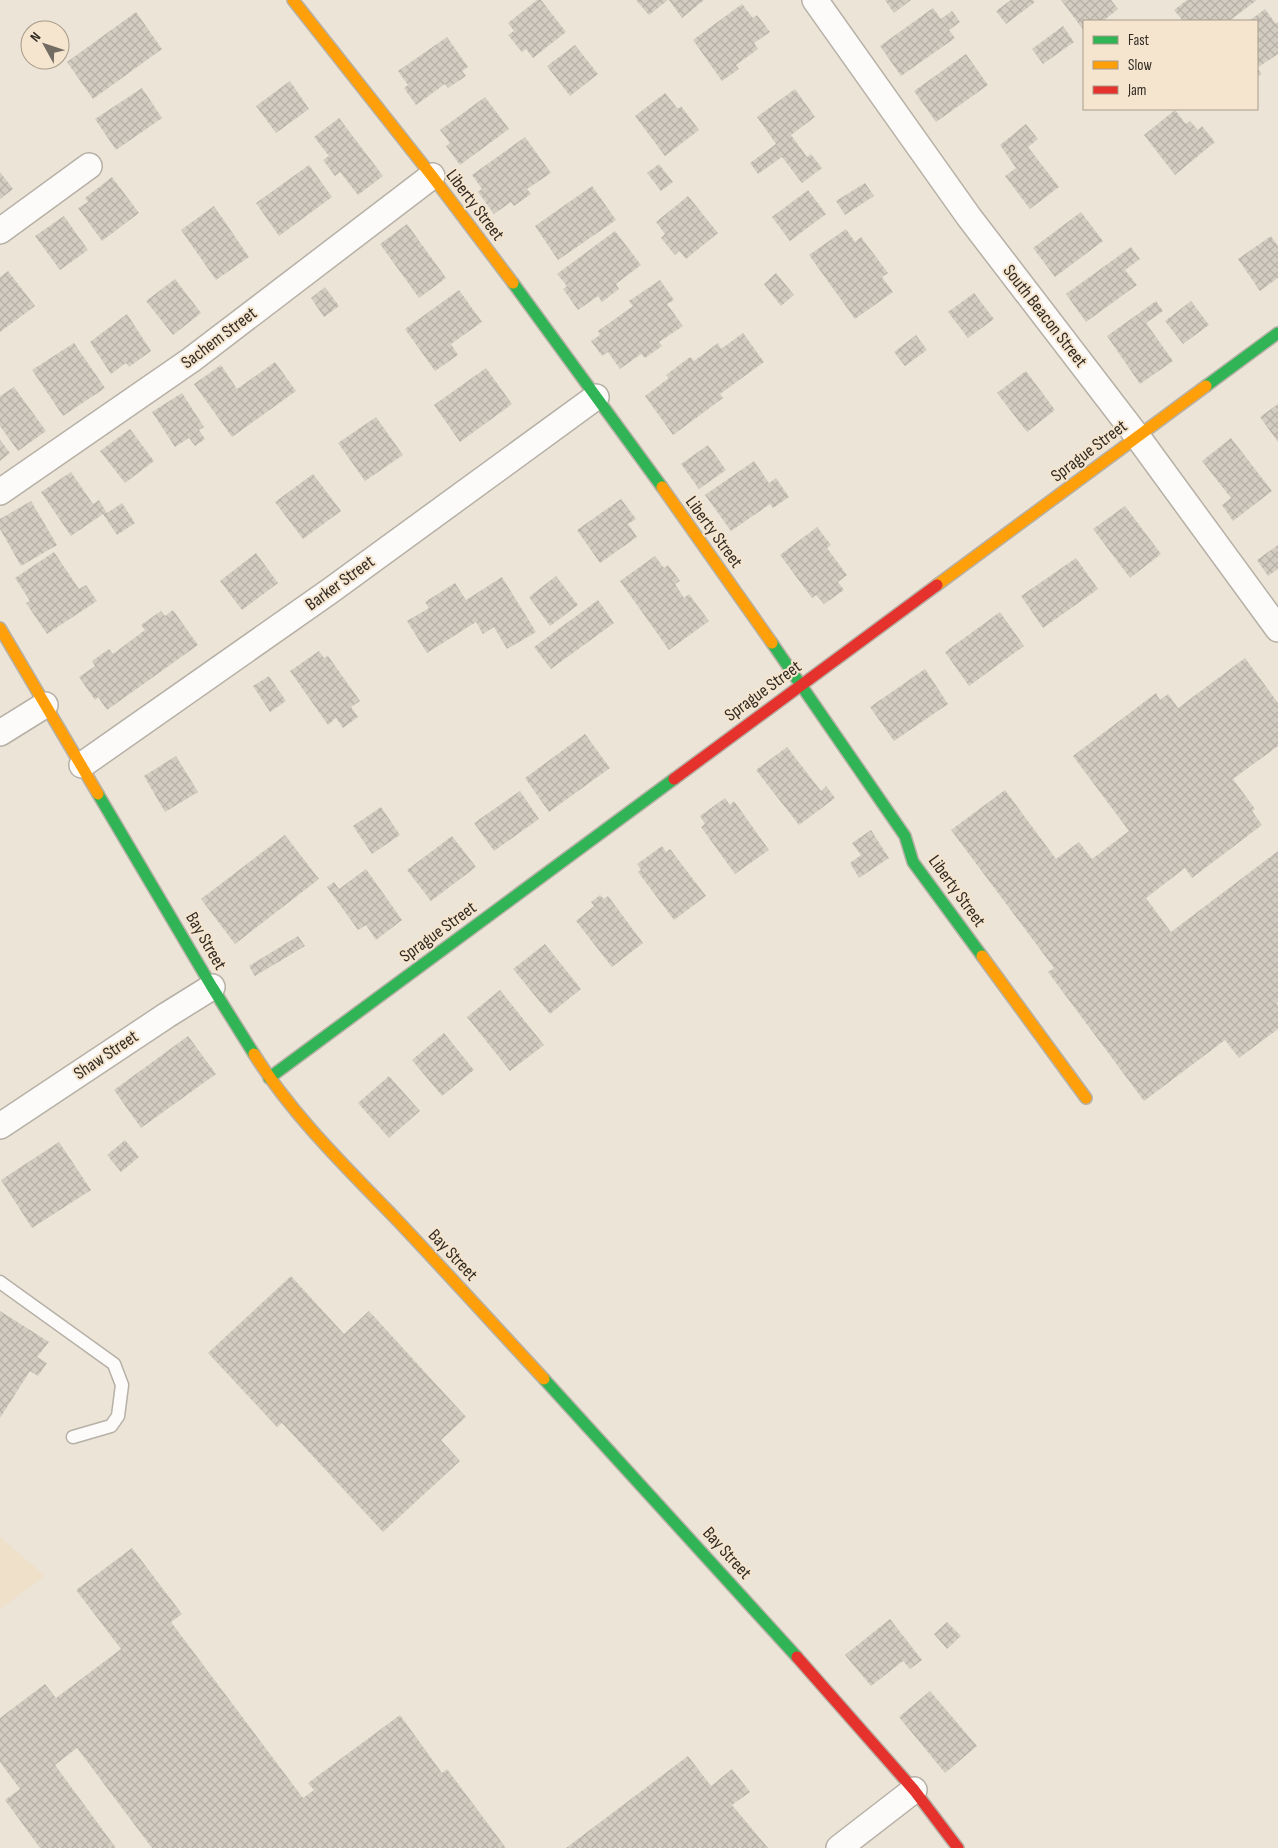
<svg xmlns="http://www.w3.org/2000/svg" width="1278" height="1848" viewBox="0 0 1278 1848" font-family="'Sofia Sans Condensed',sans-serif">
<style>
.built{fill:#efe0ca}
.building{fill:url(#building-cross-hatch)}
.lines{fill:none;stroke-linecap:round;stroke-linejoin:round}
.lane-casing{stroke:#b6b0a6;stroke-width:15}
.street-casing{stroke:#b6b0a6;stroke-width:28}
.fast-casing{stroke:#b6b0a6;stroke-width:14}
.slow-casing{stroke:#b6b0a6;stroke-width:14}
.jam-casing{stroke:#b6b0a6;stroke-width:14}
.lane{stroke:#fcfbf9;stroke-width:12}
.street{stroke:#fcfbf9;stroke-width:25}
.fast{stroke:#30b455;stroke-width:11}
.slow{stroke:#ff9f0a;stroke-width:11}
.jam{stroke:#e5322d;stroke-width:11}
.labels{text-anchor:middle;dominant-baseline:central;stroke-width:4;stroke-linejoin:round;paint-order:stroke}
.street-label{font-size:18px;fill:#312b23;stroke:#f5e5ce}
</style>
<defs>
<pattern id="building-cross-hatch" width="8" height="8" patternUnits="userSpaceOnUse" patternTransform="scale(1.25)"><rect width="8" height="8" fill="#d2ccc1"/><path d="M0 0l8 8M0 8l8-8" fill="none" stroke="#b5afa6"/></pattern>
</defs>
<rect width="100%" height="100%" fill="#ece4d7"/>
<path class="built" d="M0 1537 45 1576 0 1609Z"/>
<path class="building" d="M537 0H541L566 32 533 58 526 49 522 52 508 35 514 31 508 23Z
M636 0H668L649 15Z
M669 0H704L682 18Z
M885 0H911L894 13Z
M1011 0H1033L1035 2 1006 24 996 11Z
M1061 0H1111L1118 9 1103 21H1084V31Z
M1187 0H1257L1229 21H1183L1174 10Z
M742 4 753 18 757 15 770 32 754 43 758 49 736 65 739 69 722 81 693 40Z
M933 8 941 19 952 11 960 22 949 30 955 38 901 76 880 46Z
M1265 9 1276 24 1278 22V54L1257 68 1262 74 1257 77V21H1249Z
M136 12 162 49 93 99 67 62Z
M1063 26 1074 42 1043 64 1032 49Z
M447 37 468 67 462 71 466 76 448 88 445 84 416 105 404 88 408 85 398 71Z
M575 45 598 74 570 96 547 66Z
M966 54 988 85 936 122 914 91Z
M290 81 309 109 276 133 256 106Z
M142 88 162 118 116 150 95 119Z
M795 89 815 117 791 135 807 157 811 154 822 168 802 183 782 157 758 174 750 163 776 144 757 117Z
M665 93 678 109 681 106 699 130 665 156 635 116Z
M485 97 509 129 460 165 446 146 450 143 440 130Z
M1175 110 1186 124 1190 121 1198 130 1202 126 1215 142 1175 175 1144 135Z
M339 118 383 176 358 195 340 172 335 176 323 160 329 156 314 137Z
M1026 124 1038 139 1028 147 1059 187 1030 209 1005 176 1016 168 1000 145Z
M525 137 551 173 527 189 531 194 514 206 511 202 494 214 478 192 482 189 472 175Z
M659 164 673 182 661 191 647 173Z
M309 165 332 197 279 236 256 203Z
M0 172 13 189 0 199Z
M112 177 139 213 102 241 78 208 88 202 85 198Z
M865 183 874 196 845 215 836 201Z
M592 186 616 220 558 260 535 226Z
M808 190 826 214 790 241 772 217Z
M688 196 718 233 686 259 679 251 675 255 661 238 665 234 656 222Z
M214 206 249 257 216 280 181 230Z
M1081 212 1103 241 1055 277 1033 248Z
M64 216 88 250 60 270 35 236Z
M407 224 446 278 419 298 380 244Z
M846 229 855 242 861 237 888 273 882 277 893 292 855 319 809 255Z
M615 231 641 265 616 284 619 289 602 302 598 296 578 310 563 289 567 286 557 274Z
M1271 236 1278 246V278L1260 291 1238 259Z
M1131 247 1140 259 1125 270 1137 285 1086 322 1066 294Z
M8 271 35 306 0 332V277Z
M776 273 794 295 781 306 764 284Z
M175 279 201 313 173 335 146 301Z
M660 280 674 300 667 304 683 326 659 342 662 346 645 358 641 354 620 369 608 352 602 356 591 341 600 335 598 331 633 306 629 301Z
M325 287 339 306 324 317 311 298Z
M459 290 482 322 451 344 458 355 435 371 405 329Z
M974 293 994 319 968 338 948 312Z
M1156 301 1163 311 1146 323 1173 361 1140 384 1107 336Z
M1191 301 1209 325 1183 344 1165 321Z
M127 314 151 351 129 367 126 363 111 374 90 342Z
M743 333 764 362 720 394 723 398 673 435 645 396 669 378 666 375 690 357 694 361 718 343 721 349Z
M916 335 927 350 905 366 894 352Z
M74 343 105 388 63 416 32 370Z
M275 362 296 391 232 437 194 384 221 365 237 389Z
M486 368 512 404 460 442 434 405Z
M1026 371 1055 410 1027 432 997 393Z
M14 387 46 431 18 451 0 426V396Z
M182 393 204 427 199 430 205 439 195 446 189 438 175 447 152 412Z
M1278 404V442L1260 417Z
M376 417 403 455 365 481 338 443Z
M130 429 154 461 125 483 100 451Z
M1231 438 1272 491 1233 521 1222 505 1231 498 1202 461Z
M0 440 10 453 0 461Z
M708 445 726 470 699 489 681 464Z
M754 461 769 483 776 478 789 497 773 508 770 504 731 531 705 495Z
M71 472 93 504 99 500 107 513 122 503 135 523 117 535 103 514 71 536 41 492Z
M313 474 341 511 303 539 275 502Z
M621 499 636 519 628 524 637 537 600 563 577 530Z
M31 501 57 545 21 566 0 529V519Z
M1125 506 1161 554 1130 578 1093 529Z
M817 527 831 545 827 548 847 575 838 582 844 590 824 604 816 595 812 598 780 555Z
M1278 545V569L1268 576 1257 560Z
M54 552 79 589 86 585 97 601 47 634 26 603 30 601 15 578Z
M256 553 278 583 242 610 220 581Z
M655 556 664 568 668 565 680 581 675 584 684 598 689 594 709 621 669 650 620 581Z
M1076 558 1098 589 1043 628 1021 596Z
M556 576 578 605 550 626 529 597Z
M502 577 536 632 507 649 494 627 483 634 476 622 427 653 407 621 429 608 425 602 455 583 466 600Z
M598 600 614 623 551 669 534 647Z
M173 610 198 645 107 710 98 697 95 700 79 677 95 666 92 661 109 649 113 654 145 630 141 625 161 611 165 616Z
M1000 612 1024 646 969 686 945 652Z
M319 651 324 658 328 656 360 701 351 707 358 717 343 728 336 718 328 725 290 671Z
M1245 658 1278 703V746L1233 779 1255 809 1252 811 1262 825 1192 878 1185 868 1146 898 1171 932 1278 851V1002L1276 1003 1278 1005V1029L1239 1058 1225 1040 1144 1101 1048 972 1054 968 951 830 1005 790 1056 859 1079 842 1092 859 1129 831 1073 756 1156 693 1160 700 1168 694 1178 708Z
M925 669 948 704 894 741 870 707Z
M269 676 286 701 270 712 253 686Z
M585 734 610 768 549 812 525 778Z
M787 747 821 791 826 786 835 798 799 825 756 770Z
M176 756 198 792 165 812 144 776Z
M520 791 539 819 494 851 474 823Z
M725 798 730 805 734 801 769 850 735 874 701 827 705 824 700 816Z
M381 807 400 835 372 854 353 826Z
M871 830 889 858 859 878 850 863 861 855 852 843Z
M285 835 319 879 235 944 201 899Z
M452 836 476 867 431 901 407 870Z
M662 846 666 852 670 849 706 896 674 920 638 872 641 870 637 864Z
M366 869 402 920 376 940 366 925 358 930 327 887 334 882 339 889Z
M600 895 604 899 608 896 643 943 612 967 576 921 594 906 591 902Z
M298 936 305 946 255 976 249 966Z
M545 944 581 989 550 1014 513 969Z
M500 990 544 1045 510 1071 467 1017Z
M444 1033 474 1070 442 1096 412 1060Z
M188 1036 216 1074 141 1128 114 1090Z
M389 1076 420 1111 389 1138 358 1103Z
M125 1140 139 1157 121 1172 107 1155Z
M59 1142 91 1190 32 1228 1 1180Z
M291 1276 344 1334 369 1311 466 1417 441 1440 460 1461 383 1532 282 1423 277 1427 208 1353Z
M0 1311 49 1342 37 1357 47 1363 38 1376 30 1371 0 1418Z
M132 1548 182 1614 171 1622 303 1798 314 1790 308 1783 400 1715 442 1773 447 1769 506 1848H152L77 1748 55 1765 116 1848H40L5 1800 20 1789 0 1762V1718L45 1684 56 1698 121 1649 76 1590Z
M890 1619 922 1660 910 1669 903 1661 871 1686 845 1655Z
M947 1622 961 1636 947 1649 934 1634Z
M930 1691 977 1746 945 1773 899 1717Z
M688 1756 711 1786 732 1769 750 1792 732 1805 768 1848H566Z"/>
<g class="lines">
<g class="lane-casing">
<path id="lane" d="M0 1282 114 1364 122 1385 118 1416 111 1426 73 1437"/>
</g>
<g class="street-casing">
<path id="street" d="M815 0 969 217 1137 436 1278 629
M0 231 89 166
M0 492 191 360 432 176
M0 733 45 705
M82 765 330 591 596 397
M0 1126 167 1015 212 987
M839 1848 914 1790"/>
</g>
<g class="fast-casing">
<path id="fast" d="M513 283 662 487
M1206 386 1278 333
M772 643 905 836 913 862 982 956
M98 794 212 987 254 1054
M269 1078 674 779
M544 1379 797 1657"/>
</g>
<g class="slow-casing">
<path id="slow" d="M293 0 432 176 513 283
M662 487 772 643
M937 585 1206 386
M0 628 98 794
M982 956 1086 1098
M254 1054C293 1116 346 1167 397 1220 447 1273 495 1326 544 1379"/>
</g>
<g class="jam-casing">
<path id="jam" d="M674 779 937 585
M797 1657 914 1790 958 1848"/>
</g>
<use href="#lane" class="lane"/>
<use href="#street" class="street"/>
<use href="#fast" class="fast"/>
<use href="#slow" class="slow"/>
<use href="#jam" class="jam"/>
</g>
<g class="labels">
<g class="street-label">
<text transform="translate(475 205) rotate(53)">Liberty Street</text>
<text transform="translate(1045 316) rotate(52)">South Beacon Street</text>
<text transform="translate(219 338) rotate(-37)">Sachem Street</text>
<text transform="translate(1089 451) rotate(-37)">Sprague Street</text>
<text transform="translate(714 532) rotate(54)">Liberty Street</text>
<text transform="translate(340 583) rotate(-36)">Barker Street</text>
<text transform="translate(763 691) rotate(-36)">Sprague Street</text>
<text transform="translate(957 891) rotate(54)">Liberty Street</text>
<text transform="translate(438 932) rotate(-36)">Sprague Street</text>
<text transform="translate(206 941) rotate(60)">Bay Street</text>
<text transform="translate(106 1055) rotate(-34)">Shaw Street</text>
<text transform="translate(453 1255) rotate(47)">Bay Street</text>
<text transform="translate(727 1553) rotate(48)">Bay Street</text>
</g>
</g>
<rect x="1083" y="20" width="175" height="90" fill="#f5e5ce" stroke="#a79b8a"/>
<rect x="1093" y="36" width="25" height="8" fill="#30b455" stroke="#a79b8a"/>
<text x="1128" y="45" font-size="15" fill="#312b23">Fast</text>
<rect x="1093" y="61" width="25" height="8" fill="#ff9f0a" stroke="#a79b8a"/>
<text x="1128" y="70" font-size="15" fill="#312b23">Slow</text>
<rect x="1093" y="86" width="25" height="8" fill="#e5322d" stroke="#a79b8a"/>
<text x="1128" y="95" font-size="15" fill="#312b23">Jam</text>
<g transform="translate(45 45) rotate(310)"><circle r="24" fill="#f5e5ce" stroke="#a79b8a"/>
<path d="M0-4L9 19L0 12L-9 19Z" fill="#726c62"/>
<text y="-8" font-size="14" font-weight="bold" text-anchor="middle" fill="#312b23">N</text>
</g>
</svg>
